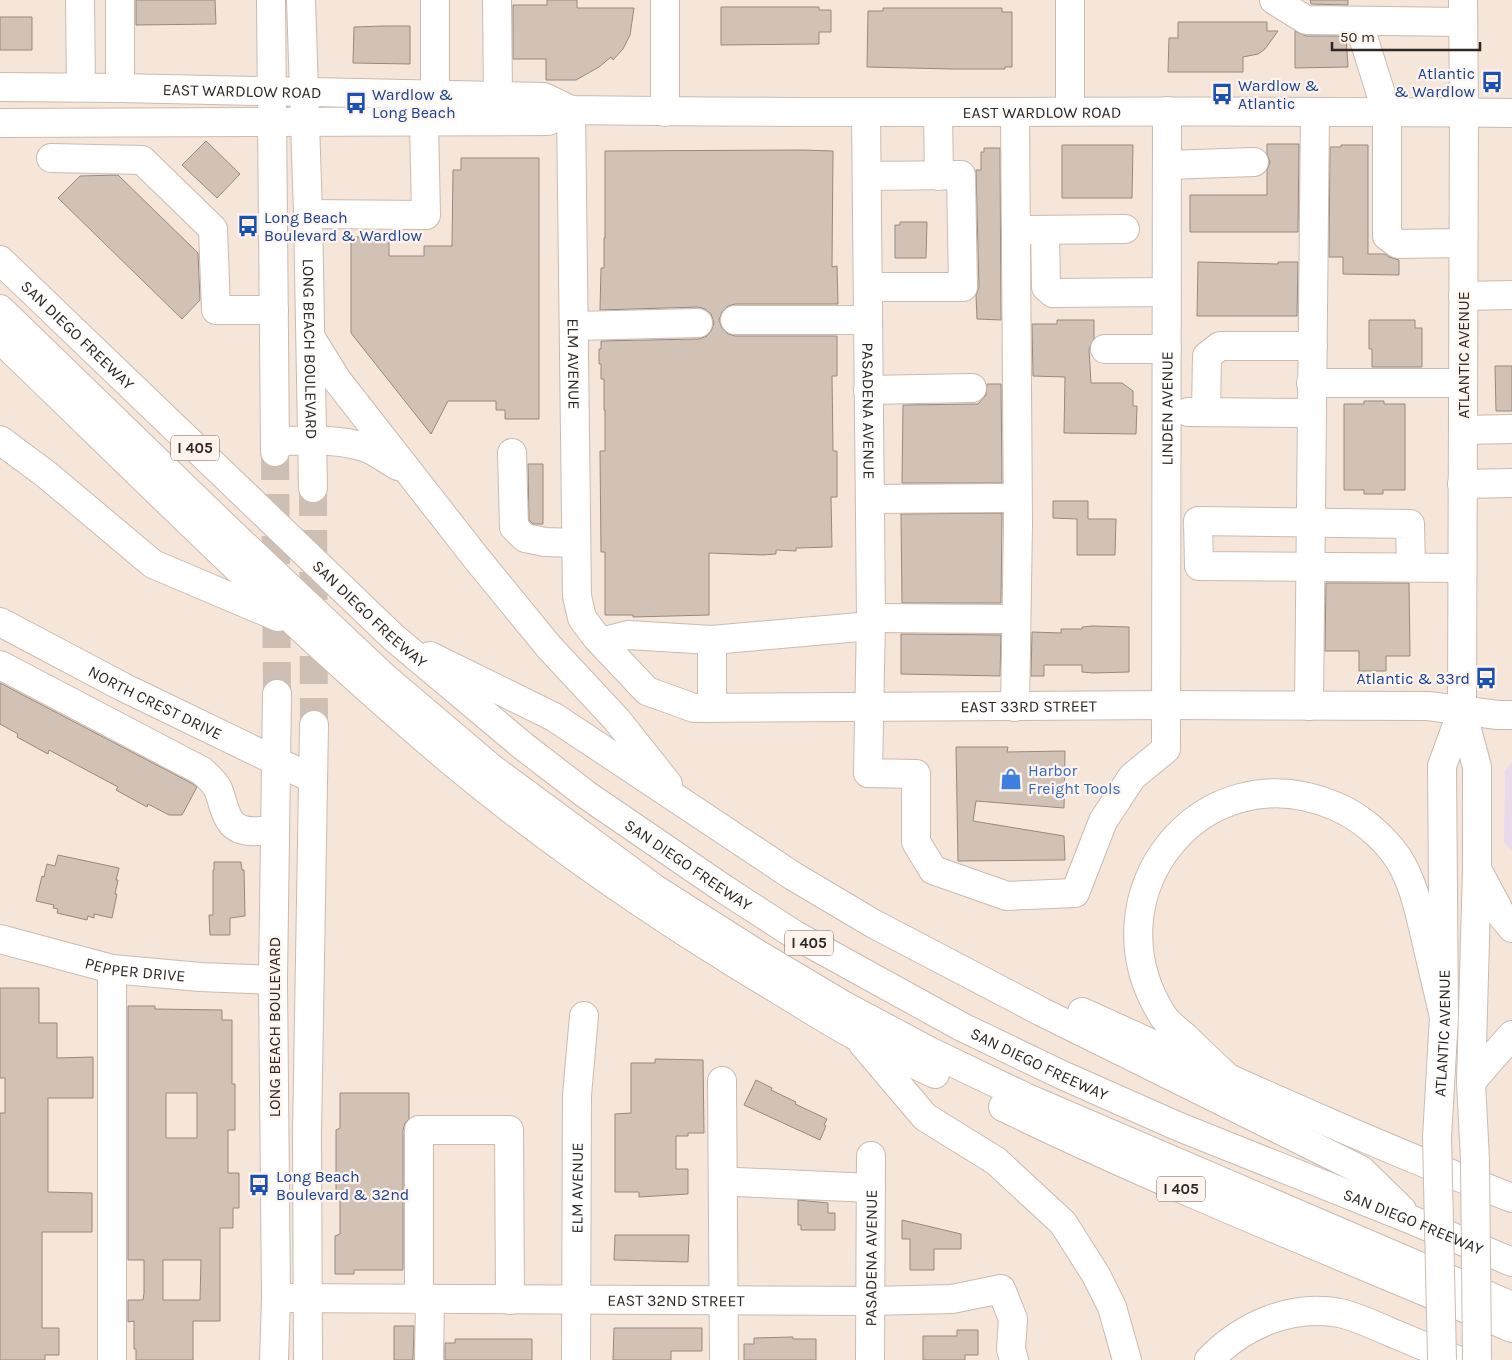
<svg xmlns="http://www.w3.org/2000/svg" width="1512" height="1360" viewBox="0 0 1512 1360" font-family="Karla,sans-serif">
<style>
.commercial{fill:#ead9ea}
.building{fill:#d2c2b6;stroke:#98897e;fill-rule:evenodd}
.lines{fill:none;stroke-linecap:round;stroke-linejoin:round}
.major-tunnel{stroke:#cebfb5;stroke-width:28;stroke-dasharray:28 14;stroke-linecap:butt}
.minor-casing{stroke:#cbbbaf;stroke-width:30}
.major-casing{stroke:#cbbbaf;stroke-width:30}
.highway-casing{stroke:#cbbbaf;stroke-width:30}
.minor{stroke:#fff;stroke-width:28}
.major{stroke:#fff;stroke-width:28}
.highway{stroke:#fff;stroke-width:28}
.major-bridge-casing{stroke:#cbbbaf;stroke-width:30;stroke-linecap:butt}
.major-bridge{stroke:#fff;stroke-width:28}
.labels{text-anchor:middle;dominant-baseline:central;stroke-width:4.5;stroke-linejoin:round;paint-order:stroke}
.shield{fill:#fef4ed;stroke:#6c6460;stroke-width:1}
.shield-label{font-size:15px;font-weight:bold;fill:#2e2723}
.transit-label{font-size:16px;fill:#164399;stroke:#fef4ed;text-anchor:start}
.street-label{font-size:16px;fill:#2e2723;stroke:#fef4ed}
.shop-label{font-size:16px;fill:#366cbe;stroke:#fef4ed;text-anchor:start}
</style>
<rect width="100%" height="100%" fill="#f6e5d9"/>
<path class="commercial" d="M1512 762V851L1504 842 1505 771Z"/>
<path class="building" d="M136 0H215L216 24 136 25Z
M547 0H577V8H634L630 35 623 49 613 60 611 57 599 67 576 80H546V59H513V5H547Z
M1310 0H1348V5L1311 4Z
M721 7H819V10H831V32H819V44L721 45Z
M883 8H1002V12H1012V67H1005V69H952L867 67 868 11H883Z
M0 17H32V50H0Z
M1178 22H1267V31H1278L1265 49 1258 54 1243 57V72H1168L1169 38H1178Z
M385 26H410V64L353 63 354 27Z
M1295 31 1306 36H1346L1348 67 1295 68Z
M206 141 240 174 217 198 182 165Z
M1267 144H1299L1298 232H1190V195H1267V170L1270 162 1267 154Z
M1062 145H1133L1132 198H1062Z
M1341 145H1368V254H1385L1389 257 1399 260V275L1343 274V257H1329L1330 147H1341Z
M984 148H1000L1001 320 977 319 976 295 979 287 976 170H981V152H984Z
M804 150 833 151 832 267 837 266 838 304H735L728 306 722 312 719 320 722 328 728 334 735 336H837V376H832L833 451H837V497H831L832 547 796 548V551L776 550V554L763 555 709 553V615L633 617V615H605V552H601L600 451H605V410H604V379H601V364H599V349H601V341L699 339 707 336 711 331 714 323 711 314 705 309 698 307 600 310 601 268H604V238H605V151Z
M461 158H539V419H505V410H496V401H448L431 434 351 333V237H389V256H424V246H452L453 170H461Z
M118 175 198 253 200 300 182 319 58 198 80 176Z
M900 222H927L926 258H895V225H900Z
M1198 262 1278 264V262H1298L1297 316H1197Z
M1057 320H1094V339L1089 349 1091 383H1122L1133 391V406H1137L1136 434 1064 433 1065 377 1033 376 1032 324H1057Z
M1369 320H1415V328H1422V367H1372V349H1369Z
M1495 366H1512V411H1496Z
M987 384H1001L1002 483H902L903 405 978 404 986 395Z
M1364 401H1384V404H1405V490H1383V494H1364V490H1344V404H1364Z
M528 464H543V524H533L529 520Z
M1053 501H1088V519H1116L1115 555H1077V519L1053 518Z
M1002 513 1001 603H902L901 514Z
M1326 583H1409L1410 656H1386V671H1359V651H1325Z
M1093 626 1129 627V672L1093 673 1082 672V665H1044V676H1031L1032 632 1061 633V629H1082V627Z
M901 634 1001 635 1000 676 901 674Z
M0 683 193 784 197 787 182 815H169L148 804 147 807 116 790 118 787 49 750 48 754 17 737 18 734 0 724Z
M956 747H1008L1007 752 1065 751 1064 808 976 801 973 821 1064 836 1065 860 958 861Z
M58 855 119 868 116 880H118L115 894H117L112 918 94 914V918L88 916 87 920 57 913 58 909 53 908 54 905 36 901 42 876 44 877 47 864 55 866Z
M214 862H241L242 870H244L245 916 230 918V935H210L209 915H213V870H214Z
M0 988H39V1023H57V1058L93 1057V1098H48V1192L92 1193V1232H42V1328H59V1355H45V1360H0V1113H5V1078H0Z
M128 1006H155V1009L222 1010V1020H232V1084H235V1130H228V1173H239V1208H233V1228H220V1321H193V1360H136V1349H134V1321L128 1322V1300H143L144 1293V1260H128ZM166 1093H197V1138H166ZM163 1260H201L200 1300H163Z
M655 1059 703 1060 704 1133H688V1136H676V1169H688V1194L639 1197V1192H615V1114L631 1113V1063H655Z
M756 1080 772 1088 771 1090 796 1102 795 1104 827 1119 824 1125 826 1126 820 1140 744 1105Z
M340 1093H409V1119L405 1123 403 1130V1270H354V1274H335V1236L340 1234V1199L336 1198V1130L340 1128Z
M798 1200 828 1203V1213H835V1230H801V1225H798Z
M902 1220 961 1234V1249H934V1270H910V1239H902Z
M615 1235H689L688 1262 614 1260Z
M394 1326H414L413 1360H394Z
M614 1328H702V1351H671V1360H613Z
M957 1330H978V1355H965V1360H923V1336H957Z
M793 1337V1339H816V1360H744V1344H754V1338Z
M455 1339H532V1360H445V1343H455Z"/>
<g class="lines">
<path class="major-tunnel" d="M275 452 277 694
M313 488 314 725"/>
<g class="minor-casing">
<g id="minor">
<path d="M80 0 81 87"/>
<path d="M497 0 498 97"/>
<path d="M665 0V112"/>
<path d="M1070 0V111"/>
<path d="M1274 0 1306 20 1463 22"/>
<path d="M1358 21 1387 113V236L1398 244 1463 243"/>
<path d="M120 88V0"/>
<path d="M435 95V0"/>
<path id="s1" d="M571 110 577 596 582 618 597 638 647 691 694 708 1166 705 1428 706 1498 715H1512"/>
<path d="M938 112 939 176"/>
<path d="M1015 112 1018 524 1015 707"/>
<path id="s2" d="M866 113 871 618 868 773 916 774V842L933 870 1007 896 1075 893 1103 821 1132 777 1166 749 1167 111"/>
<path d="M51 158 142 160 213 229 216 310H274"/>
<path d="M1167 165 1254 162"/>
<path d="M867 176 961 175 963 287H868"/>
<path d="M308 214 426 215 424 122"/>
<path d="M1027 230 1125 229"/>
<path d="M1045 230 1046 287 1053 293 1167 292"/>
<path d="M1463 296 1512 295"/>
<path d="M735 320H868"/>
<path d="M574 326 698 323"/>
<path d="M1105 349H1167"/>
<path d="M1311 383H1463"/>
<path d="M868 390 972 388"/>
<path d="M1188 412 1312 413"/>
<path d="M1206 412 1207 356 1220 346H1313"/>
<path d="M1463 430 1512 429"/>
<path d="M512 453 514 527 525 538 545 542 576 543"/>
<path d="M1462 484 1512 483"/>
<path d="M870 499 1001 498"/>
<path d="M1411 568 1410 524 1198 521 1199 566 1462 568"/>
<path d="M871 618 1003 619"/>
<path id="s3" d="M0 622 123 687 313 779"/>
<path d="M601 642 628 635 712 640"/>
<path d="M0 665 202 771C208 777 214 781 218 789 224 803 225 827 244 830 253 833 265 830 275 830"/>
<path d="M1309 706 1315 113"/>
<path d="M712 708V640L871 626"/>
<path id="s4" d="M0 939 112 969 200 977 273 980"/>
<path d="M722 1081 724 1360"/>
<path d="M737 1182 871 1188"/>
<path id="s5" d="M276 1298 870 1301 952 1299 1001 1289 1013 1319 1011 1349 1014 1360"/>
<path d="M419 1300V1130H509L510 1300"/>
<path d="M112 1360V969"/>
<path d="M429 1360 430 1300"/>
<path id="s6" d="M576 1360 577 1095 584 1016"/>
<path id="s7" d="M870 1360 871 1156"/>
</g>
</g>
<g class="major-casing">
<g id="major">
<path d="M271 0 275 452"/>
<path id="s8" d="M301 0 308 214 313 488"/>
<path d="M1463 0 1464 113 1462 711 1477 767V869L1471 1082 1475 1160"/>
<path id="s9" d="M0 87 120 88 544 97 571 110C885 115 1198 109 1512 113"/>
<path d="M0 123 548 121 571 110"/>
<path id="s10" d="M1437 1137 1444 1017 1442 766 1462 711"/>
<path d="M274 1360 276 1298 273 980 277 694"/>
<path d="M308 1360 307 1134 314 725"/>
</g>
</g>
<g class="highway-casing">
<g id="highway">
<path id="s11" d="M0 260 393 637 523 746 588 796 724 889 795 935 873 978 962 1027 1062 1075 1177 1126 1412 1220 1512 1262"/>
<path d="M0 309 223 525 384 677 490 767 655 889 754 952 843 1005 931 1052 1025 1097 1512 1306"/>
<path d="M311 338 337 380 477 559 549 647 617 720 668 784"/>
<path d="M0 339C149 482 294 629 452 762 552 845 660 919 772 986 799 1002 826 1020 854 1035 881 1049 908 1061 935 1074"/>
<path d="M0 440 47 475 153 564 278 617"/>
<path d="M275 441C304 441 336 438 364 447 376 451 387 460 398 466"/>
<path d="M430 656 554 717 793 876 874 924 1042 1012 1361 1170 1402 1210"/>
<path d="M1477 869 1502 916 1512 928"/>
<path d="M1082 1012C1224 1076 1366 1142 1512 1198"/>
<path d="M863 1044 925 1117 996 1161 1063 1223 1096 1275 1112 1307 1127 1360"/>
<path d="M1229 1079C1214 1065 1199 1051 1185 1037 1178 1031 1168 1024 1163 1016 1086 896 1201 749 1335 806 1359 816 1383 836 1398 858 1414 883 1419 911 1426 940 1432 966 1438 991 1444 1017"/>
<path d="M1471 1082 1512 1035"/>
<path d="M1003 1107C1170 1188 1342 1256 1512 1328"/>
<path d="M1209 1360C1243 1325 1291 1304 1340 1313 1357 1317 1374 1325 1390 1332 1412 1341 1435 1351 1457 1360"/>
</g>
</g>
<use href="#minor" class="minor"/>
<use href="#major" class="major"/>
<use href="#highway" class="highway"/>
<g class="major-bridge-casing">
<path id="major-bridge" d="M1437 1137 1442 1360
M1475 1160 1477 1360"/>
</g>
<use href="#major-bridge" class="major-bridge"/>
</g>
<defs>
<g id="bus-bare" transform="scale(1.725)"><path d="M-5-6H5V4H4V6H2V4H-2V6H-4V4H-5ZM-3.5-4V0h7V-4ZM-3.5 1.2v1.5H-2V1.2ZM2 1.2v1.5H3.5V1.2Z" fill="#1a4fb4" stroke="#fef4ed" stroke-width="2.5" paint-order="stroke"/></g>
<g id="shop-bare" transform="scale(1.725)"><path d="M-5-2.5h2.3a2.7 3.5 0 0 1 5.4 0H5L5.5 6h-11ZM-1.5-2.5h3a1.5 2.3 0 0 0-3 0Z" fill="#3f7fe0" stroke="#fef4ed" stroke-width="2.5" paint-order="stroke"/></g>
</defs>
<g fill-rule="evenodd">
<use href="#bus-bare" x="1492" y="82"/>
<use href="#bus-bare" x="1222" y="94"/>
<use href="#bus-bare" x="356" y="103"/>
<use href="#bus-bare" x="248" y="226"/>
<use href="#bus-bare" x="1486" y="678"/>
<use href="#shop-bare" x="1011" y="779"/>
<use href="#bus-bare" x="259" y="1185"/>
</g>
<g class="labels">
<g class="shield">
<rect x="171" y="435.5" width="48" height="25" rx="4"/>
<rect x="785" y="930.5" width="48" height="25" rx="4"/>
<rect x="1157" y="1176.5" width="48" height="25" rx="4"/>
</g>
<g class="shield-label">
<text x="195" y="448">I 405</text>
<text x="809" y="943">I 405</text>
<text x="1181" y="1189">I 405</text>
</g>
<g class="transit-label">
<text x="1475" y="73" text-anchor="end">Atlantic<tspan x="1475" dy="18">&amp; Wardlow</tspan></text>
<text x="1238" y="85">Wardlow &amp;<tspan x="1238" dy="18">Atlantic</tspan></text>
<text x="372" y="94">Wardlow &amp;<tspan x="372" dy="18">Long Beach</tspan></text>
<text x="264" y="217">Long Beach<tspan x="264" dy="18">Boulevard &amp; Wardlow</tspan></text>
<text x="1470" y="678" text-anchor="end">Atlantic &amp; 33rd</text>
<text x="276" y="1176">Long Beach<tspan x="276" dy="18">Boulevard &amp; 32nd</tspan></text>
</g>
<g class="street-label">
<text stroke="none"><textPath href="#s9" startOffset="242">EAST WARDLOW ROAD</textPath></text>
<text stroke="none"><textPath href="#s9" startOffset="1045">EAST WARDLOW ROAD</textPath></text>
<text stroke="none"><textPath href="#s11" startOffset="108">SAN DIEGO FREEWAY</textPath></text>
<text stroke="none"><textPath href="#s8" startOffset="349">LONG BEACH BOULEVARD</textPath></text>
<text transform="translate(1463 355) rotate(-90)">ATLANTIC AVENUE</text>
<text stroke="none"><textPath href="#s1" startOffset="254">ELM AVENUE</textPath></text>
<text stroke="none"><textPath href="#s2" startOffset="1470">LINDEN AVENUE</textPath></text>
<text stroke="none"><textPath href="#s2" startOffset="298">PASADENA AVENUE</textPath></text>
<text stroke="none"><textPath href="#s11" startOffset="512">SAN DIEGO FREEWAY</textPath></text>
<text stroke="none"><textPath href="#s3" startOffset="175">NORTH CREST DRIVE</textPath></text>
<text stroke="none"><textPath href="#s1" startOffset="991">EAST 33RD STREET</textPath></text>
<text stroke="none"><textPath href="#s11" startOffset="918">SAN DIEGO FREEWAY</textPath></text>
<text stroke="none"><textPath href="#s4" startOffset="139">PEPPER DRIVE</textPath></text>
<text transform="translate(274 1027) rotate(-90)">LONG BEACH BOULEVARD</text>
<text stroke="none"><textPath href="#s10" startOffset="104">ATLANTIC AVENUE</textPath></text>
<text stroke="none"><textPath href="#s11" startOffset="1322">SAN DIEGO FREEWAY</textPath></text>
<text stroke="none"><textPath href="#s6" startOffset="172">ELM AVENUE</textPath></text>
<text stroke="none"><textPath href="#s11" startOffset="1728">SAN DIEGO FREEWAY</textPath></text>
<text stroke="none"><textPath href="#s7" startOffset="102">PASADENA AVENUE</textPath></text>
<text stroke="none"><textPath href="#s5" startOffset="400">EAST 32ND STREET</textPath></text>
</g>
<g class="shop-label">
<text x="1028" y="770">Harbor<tspan x="1028" dy="18">Freight Tools</tspan></text>
</g>
</g>
<path d="M1332 42v8h148v-8" fill="none" stroke="#2e2723" stroke-width="2.5"/>
<text x="1340" y="42" font-size="15" fill="#2e2723" stroke="#fef4ed" stroke-width="4" paint-order="stroke">50 m</text>
</svg>
